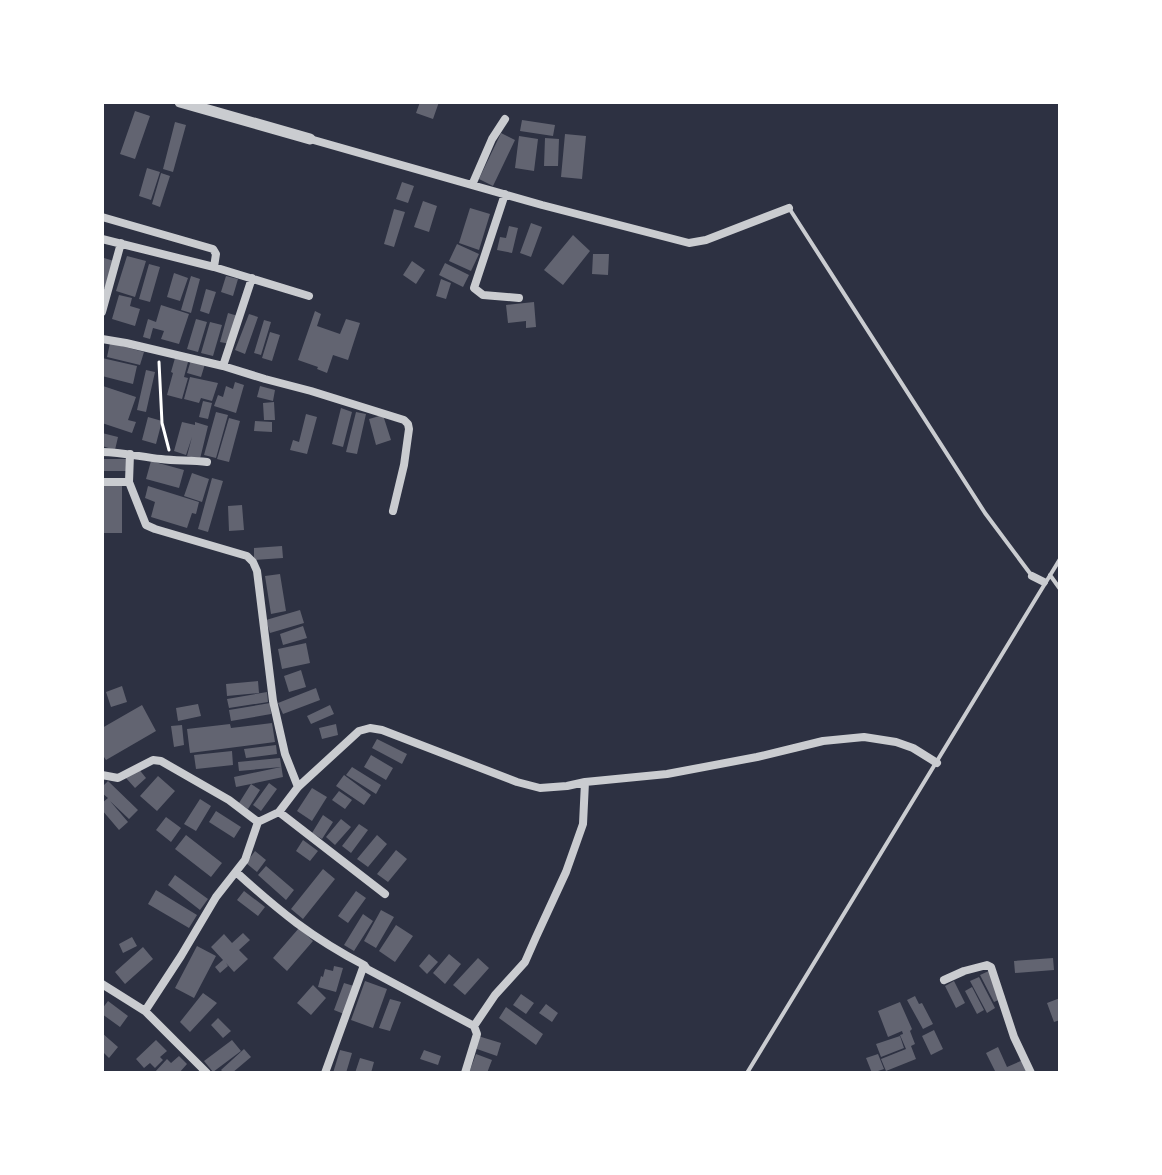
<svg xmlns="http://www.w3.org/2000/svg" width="1162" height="1175" viewBox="0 0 1162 1175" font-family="'Asap Condensed',sans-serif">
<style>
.building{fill:#626471}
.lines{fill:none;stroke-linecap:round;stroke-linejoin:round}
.path{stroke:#fff;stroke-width:3}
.service{stroke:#caccd0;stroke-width:4}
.minor{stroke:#caccd0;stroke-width:8}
.tertiary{stroke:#caccd0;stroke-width:11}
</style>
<rect width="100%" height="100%" fill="#2d3142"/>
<path class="building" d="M420 102H439L433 119 416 113Z
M135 111 150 116 135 159 120 154Z
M522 120 555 125 553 136 520 131Z
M175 122 186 125 173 172 163 169Z
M501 133 515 140 493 186 479 179Z
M565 134 586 136 582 179 561 177Z
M519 136 538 139 534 171 515 168Z
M545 138 559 139 558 166H544Z
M147 168 160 172 151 200 139 196Z
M161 173 170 176 160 207 152 204Z
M402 182 414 186 408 203 396 199Z
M423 201 437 206 429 232 414 227Z
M470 208 490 214 479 250 459 243Z
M394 209 405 212 394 247 384 244Z
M531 223 542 227 531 257 520 253Z
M509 226 518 228 512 253 497 250 500 237 506 238Z
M573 235 590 251 563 285 544 270Z
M457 244 479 254 471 271 449 261Z
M593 254H609L608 275 592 274Z
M127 256 146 261 135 297 116 291Z
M104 258 114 261 106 289 102 287V266Z
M412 261 425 270 416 284 403 275Z
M445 263 469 275 463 287 439 275Z
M149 264 160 267 150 302 139 299Z
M174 273 188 278 180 301 167 297Z
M191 276 200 279 191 313 181 310Z
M226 276 238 279 233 296 221 292Z
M441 279 451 283 446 299 436 296Z
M206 289 216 292 209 314 200 311Z
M119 295 132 298 130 306 140 309 135 326 112 319Z
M534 302 536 327 526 328V321L508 323 506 305Z
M161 305 189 314 179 344 161 339 164 331 153 328 150 339 143 337 148 319 156 322Z
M315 311 321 314 317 326 340 334 346 319 360 323 348 360 333 355 327 373 317 369 318 367 298 360Z
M228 313 238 316 230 344 220 342Z
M249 314 258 317 245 354 235 350Z
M196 319 207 322 198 352 187 349Z
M264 320 271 322 261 355 254 353Z
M210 322 222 325 213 356 201 353Z
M270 332 280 335 272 361 262 358Z
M110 343 144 352 140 365 107 357Z
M102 358 137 366 133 384 102 376Z
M175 358 188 362 184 377 188 378 182 399 167 395 173 373 171 372Z
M191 360 205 364 201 377 187 373Z
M146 370 155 372 146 412 137 410Z
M190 377 218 383 212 401 201 398 199 403 184 399Z
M235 382 244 385 236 413 214 406 218 395 223 397 226 386 233 389Z
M103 386 136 397 128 420 136 422 132 433 102 423Z
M260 386 275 390 273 401 257 397Z
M203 401 212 403 208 419 199 417Z
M274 402 275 420H264L263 403Z
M341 408 352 412 343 447 332 444Z
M216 412 228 415 216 458 204 455Z
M356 412 366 414 357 454 346 452Z
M306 414 317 417 307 454 290 450 293 440 299 442Z
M383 415 391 440 376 445 369 419Z
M148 417 162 421 156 444 142 440Z
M229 418 240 421 229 462 217 459Z
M255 421 272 422V432L254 431Z
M182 422 195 425V422L208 426 200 459 187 456 192 437 186 455 174 451Z
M102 433 118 437 115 450 102 446Z
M102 459H129V471H102Z
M151 461 184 470 179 488 146 479Z
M192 473 209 479 202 502 184 496Z
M212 478 223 481 208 532 198 529Z
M102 486H122V533H102Z
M148 486 199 502 196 514 192 513 187 528 151 517 155 502 145 498Z
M242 505 244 530 229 531 228 506Z
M282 546 283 558 254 560V548Z
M280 574 286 611 271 614 265 576Z
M300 610 304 623 270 633 266 620Z
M303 626 307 638 283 645 280 634Z
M306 643 310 663 282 669 278 649Z
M301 670 306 687 289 692 284 676Z
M258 681 259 693 227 696 226 684Z
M122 686 127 702 111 707 106 692Z
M316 688 320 700 283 714 278 703Z
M267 692 268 702 229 708 227 699Z
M270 703 271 714 231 721 229 710Z
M198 704 201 716 178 721 176 708Z
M142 705 156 731 106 760 102 754V728Z
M330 705 334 714 311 724 307 716Z
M272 723 275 742 190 753 187 729 230 724 231 728Z
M336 724 338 735 322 739 319 728Z
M182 725 184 745 174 747 171 726Z
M377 739 407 754 402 764 372 748Z
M276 745 277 754 246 758 244 749Z
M232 751 233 765 196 769 194 755Z
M371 755 393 768 386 780 364 767Z
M280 758 283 777 251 784 260 790 248 809 239 803 251 784 236 787 234 777 281 767 239 771 238 762Z
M352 767 381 785 376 794 346 775Z
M138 768 146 778 135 788 126 778Z
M344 775 371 795 364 805 336 786Z
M158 776 175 791 157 811 140 796Z
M108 781 138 810 129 819 110 801 128 822 119 830 102 810V803L108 798 102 793V787Z
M269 783 277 789 261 811 253 805Z
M312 788 327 797 312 821 297 811Z
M339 791 352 800 345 809 332 800Z
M200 799 211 806 196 831 184 824Z
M216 811 241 827 234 838 209 822Z
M323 815 333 822 322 839 312 833Z
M166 817 181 828 171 842 156 830Z
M341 819 351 827 335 845 326 837Z
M359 824 368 830 351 853 342 846Z
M186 835 222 863 211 877 175 849Z
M377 835 387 844 368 867 357 859Z
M303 840 318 851 310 861 296 851Z
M396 850 407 859 388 882 377 874Z
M255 851 266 860 257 872 246 863Z
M266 866 294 890 286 900 258 875Z
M323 869 335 879 303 919 291 909Z
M175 875 208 899 200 910 168 885Z
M156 890 197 915 189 928 148 904Z
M244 891 265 907 258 916 237 900Z
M356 891 366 898 348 923 338 916Z
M381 910 394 917 376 948 364 941Z
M363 914 373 921 354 951 344 945Z
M396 925 413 936 395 962 379 951Z
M299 928 313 941 287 971 273 958Z
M243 933 250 940 239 950 248 959 234 972 226 963 228 966 220 973 215 967 223 960 211 947 224 934 232 943Z
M132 937 137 946 123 953 119 944Z
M197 946 216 956 194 998 175 988Z
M143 947 153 959 125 984 115 972Z
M429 954 438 962 427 974 419 966Z
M449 954 461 964 445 984 433 973Z
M478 958 489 968 465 995 453 985Z
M1053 958 1054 970 1015 973 1014 961Z
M334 966 343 968 336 992 318 987 321 976 323 977 325 969 333 971Z
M991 970 1005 997 994 1002 980 975Z
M979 977 995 1008 987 1013 970 981Z
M365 981 387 989 373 1028 351 1020Z
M954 981 965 1003 956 1008 945 986Z
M344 983 357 987 344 1014 334 1010Z
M313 985 326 998 311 1015 297 1003Z
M972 987 984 1010 977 1014 965 991Z
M203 993 217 1003 190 1032 180 1022Z
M521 994 534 1003 526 1014 513 1005Z
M915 996 919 1004 922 1003 933 1024 923 1029 907 1000Z
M1060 998V1020L1054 1022 1047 1003Z
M390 999 401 1002 390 1031 379 1028Z
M108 1001 128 1016 120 1027 102 1014V1009Z
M900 1002 912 1029 910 1031 915 1044 911 1046 916 1059 886 1071 881 1059 906 1049 900 1035 903 1034 902 1031 888 1037 878 1011Z
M546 1004 558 1013 552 1022 539 1013Z
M506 1007 543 1034 536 1045 499 1018Z
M218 1018 231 1031 223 1038 211 1025Z
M934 1030 943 1049 931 1055 922 1036Z
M102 1033 118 1047 109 1058 102 1051Z
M478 1036 501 1043 497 1056 474 1048Z
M900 1036 904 1048 881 1057 876 1044Z
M156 1040 167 1051 160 1057 163 1060 155 1068 150 1063 144 1068 136 1059Z
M232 1040 241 1051 213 1072 204 1061Z
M998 1047 1007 1067 1023 1060 1029 1073H996L986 1053Z
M244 1049 251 1057 232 1073H224L221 1070Z
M340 1050 352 1053 346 1073H333Z
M424 1050 441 1056 438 1065 420 1059Z
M476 1054 492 1060 487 1073H469Z
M878 1054 884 1069 872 1073 866 1058Z
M179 1056 187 1064 179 1073H154L167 1059 171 1063Z
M360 1058 374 1062 371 1073H355Z"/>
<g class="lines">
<path class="path" d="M159 362 162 423 169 450"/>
<path class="service" d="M789 208 985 513 1032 576
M1050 575 1060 589
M747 1073 1060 559"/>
<path class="minor" d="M310 139 542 205 689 243 706 240 789 208
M472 185 492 139 505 119
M505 194 474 288 483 295 519 298
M102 217 213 249 216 254 214 267
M102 239 214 267 309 296
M102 312 121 243
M102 339 126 343 223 366 265 379 311 391 404 420 408 424 409 429 404 465 393 511
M223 366 252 278
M102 452C122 452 141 457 161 459 176 461 191 460 207 462
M130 454 129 482 146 525 155 529 247 556 253 562 257 571 273 701 285 754 298 787
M102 482H129
M1032 576 1044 582
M102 775 118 778 153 760 161 761 229 800 258 822
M279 812 385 894
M236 872C279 911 312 938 364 965L367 969 474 1026 477 1034 465 1073
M944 980 964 971 987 965 991 967 1014 1037 1031 1073
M102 984 145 1011 207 1073
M145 1011 181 956 216 897 245 860 258 822 279 812 298 787 359 731 370 728 382 730 517 782 540 788 567 786 585 782 667 774 757 757 823 741 864 737 896 742 913 748 937 763
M474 1026 495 995 525 962 536 937 566 872 583 824 585 782
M325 1073 364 965"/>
<path class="tertiary" d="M180 102 310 139"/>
</g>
<rect width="1162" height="1175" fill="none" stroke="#ffffff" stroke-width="208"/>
</svg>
